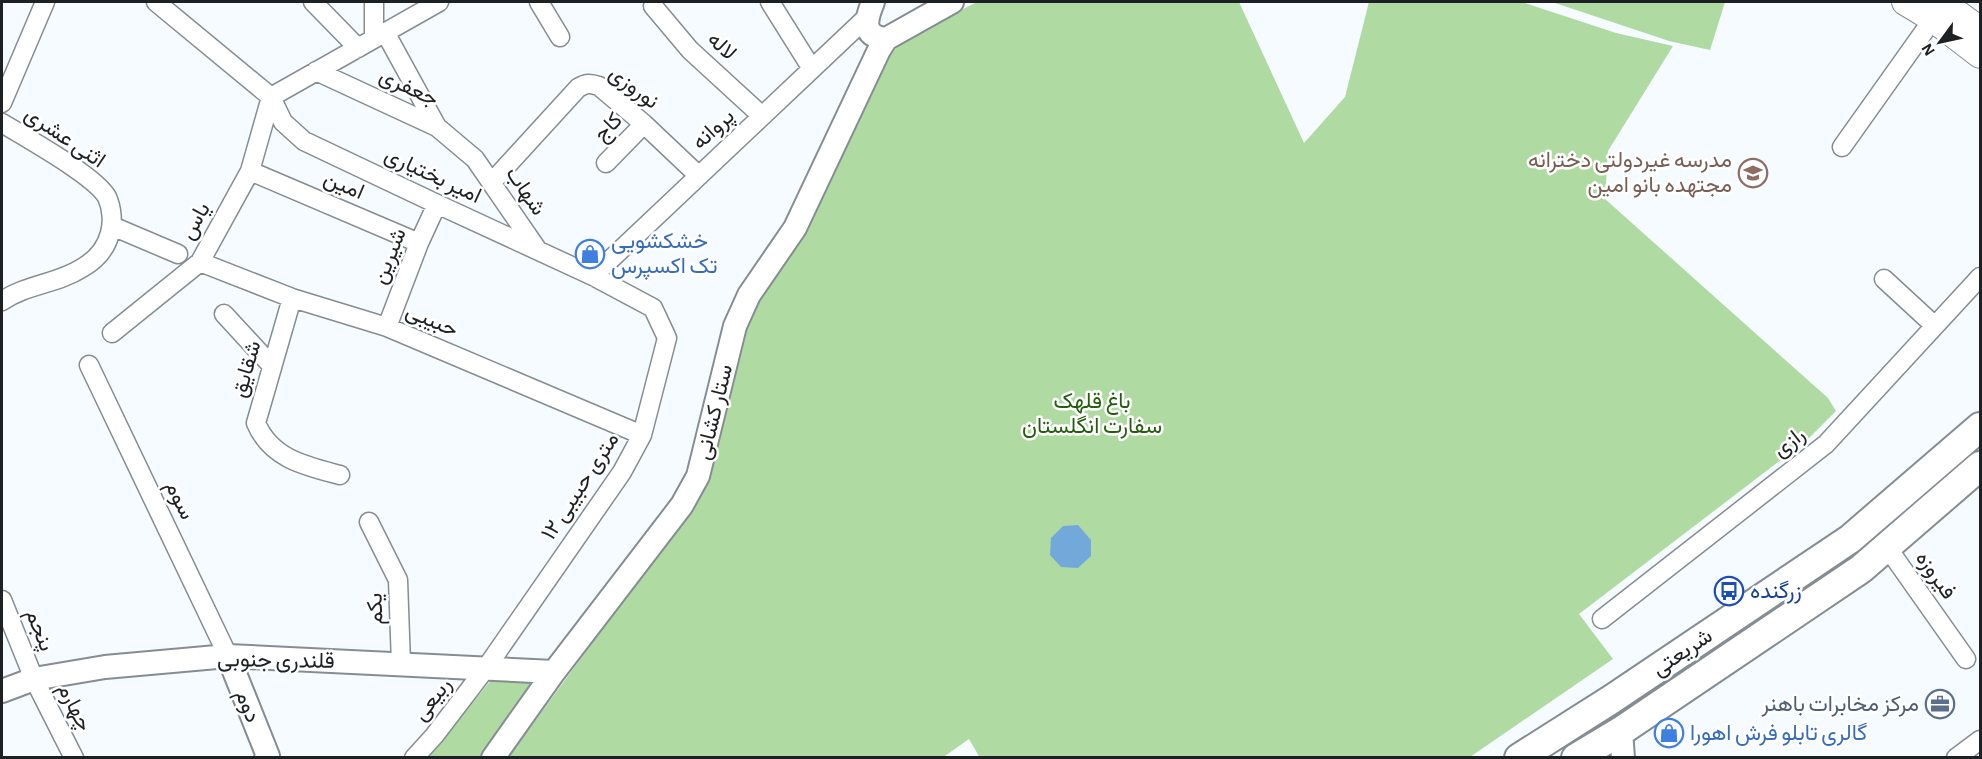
<svg xmlns="http://www.w3.org/2000/svg" width="1982" height="759" viewBox="0 0 1982 759" font-family="'Alegreya Sans',Vazirmatn,sans-serif">
<style>
.green{fill:#afdaa2}
.water{fill:#73a9da}
.lines{fill:none;stroke-linecap:round;stroke-linejoin:round}
.minor-casing{stroke:#858d93;stroke-width:21}
.tertiary-casing{stroke:#858d93;stroke-width:26}
.secondary-casing{stroke:#858d93;stroke-width:28}
.primary-casing{stroke:#858d93;stroke-width:32}
.minor{stroke:#fff;stroke-width:18}
.tertiary{stroke:#fff;stroke-width:22}
.secondary{stroke:#fff;stroke-width:26}
.primary{stroke:#fff;stroke-width:28}
.labels{text-anchor:middle;dominant-baseline:central;stroke-width:5;stroke-linejoin:round;paint-order:stroke}
.street-label{font-size:22px;fill:#1e2123;stroke:#fff}
.education-label{font-size:22px;fill:#785e54;stroke:#fff;text-anchor:end}
.shop-label{font-size:22px;fill:#366cbe;stroke:#fff;text-anchor:start}
.park-label{font-size:22px;fill:#255c0d;stroke:#fff}
.transit-label{font-size:22px;fill:#164399;stroke:#fff;text-anchor:start}
.service-label{font-size:22px;fill:#4e5e75;stroke:#fff;text-anchor:end}
</style>
<rect width="100%" height="100%" fill="#f6fbff"/>
<path class="green" d="M977 2H1239L1304 143 1345 97 1369 2H1522L1616 33 1673 46 1608 151 1605 199 1828 398 1836 411 1807 440 1579 614 1613 659 1470 757 980 758 969 739 942 758H508L701 494 749 312 879 71 902 40Z
M1552 2H1725L1710 50 1669 41Z
M491 680 534 682 481 757 428 758Z"/>
<path class="water" d="M1078 525 1091 540V556L1078 568 1061 567 1050 555 1051 538 1063 526Z"/>
<g class="lines">
<g class="minor-casing">
<path id="minor" d="M156 2 271 97 283 122 304 141 437 204 593 276 653 308 667 338 642 435 622 472 486 668 434 736 414 758
M313 2 358 48
M374 2V38
M539 2 560 37
M770 2 812 69
M653 6 690 50 762 116
M385 32 437 127
M316 71 437 127 475 159 537 249
M271 97 439 2
M2 103 45 2
M2 123C26 138 94 175 107 197 112 208 113 222 110 233 106 249 96 260 82 268 57 284 27 284 2 301
M1842 147 1933 19
M606 163 644 124
M250 171 419 243
M492 182 578 88C586 83 590 83 599 86L644 124 699 176
M112 226 178 254
M200 262 292 298 387 327 642 435
M593 276 867 17
M1884 279 1935 326
M292 298 256 423C271 459 306 466 340 475
M224 314 272 366
M387 327 419 243 437 204
M112 333 200 262 250 171 271 97
M89 365 228 656
M369 522 398 580 401 664
M1887 547 1966 659
M2 600 34 679 74 758
M1602 619 1826 444 1980 277
M1956 758 1980 740"/>
</g>
<g class="tertiary-casing">
<path id="tertiary" d="M873 2C866 19 861 36 886 39
M228 656 268 756 266 758
M2 691 34 679 105 667 228 656 554 672
M1621 731 1623 758
M493 758 554 672 682 505 698 476 735 326 749 295 795 228 879 50 886 39 952 2"/>
</g>
<g class="secondary-casing">
<path id="secondary" d="M1905 2 1933 19 1980 55
M1942 2 1980 30"/>
</g>
<g class="primary-casing">
<path id="primary" d="M1519 758 1612 699 1850 539 1980 427
M1576 758 1621 731 1861 569 1980 466"/>
</g>
<use href="#minor" class="minor"/>
<use href="#tertiary" class="tertiary"/>
<use href="#secondary" class="secondary"/>
<use href="#primary" class="primary"/>
</g>
<defs>
<g id="school-ring" transform="scale(1.5)"><circle r="9.5" fill="#fff" stroke="#8d6e63" stroke-width="1.5"/><path d="M0-5L7-2L0 1L-7-2ZM-4 1L0 2.5L4 1V4Q0 6-4 4Z" fill="#8d6e63"/></g>
<g id="shop-ring" transform="scale(1.5)"><circle r="9.5" fill="#fff" stroke="#3f7fe0" stroke-width="1.5"/><path d="M-5-2.5h2.3a2.7 3.5 0 0 1 5.4 0H5L5.5 6h-11ZM-1.5-2.5h3a1.5 2.3 0 0 0-3 0Z" fill="#3f7fe0"/></g>
<g id="bus-ring" transform="scale(1.5)"><circle r="9.5" fill="#fff" stroke="#1a4fb4" stroke-width="1.5"/><path d="M-5-6H5V4H4V6H2V4H-2V6H-4V4H-5ZM-3.5-4V0h7V-4ZM-3.5 1.2v1.5H-2V1.2ZM2 1.2v1.5H3.5V1.2Z" fill="#1a4fb4"/></g>
<g id="office-ring" transform="scale(1.5)"><circle r="9.5" fill="#fff" stroke="#5c6f8a" stroke-width="1.5"/><path d="M-6-3h4V-5.5h4V-3h4V5H-6ZM-1-4.5V-3h2v-1.5ZM-6 0V1H6V0Z" fill="#5c6f8a"/></g>
</defs>
<g fill-rule="evenodd">
<use href="#school-ring" x="1753" y="173"/>
<use href="#shop-ring" x="590" y="254"/>
<use href="#bus-ring" x="1729" y="591"/>
<use href="#office-ring" x="1940" y="704"/>
<use href="#shop-ring" x="1669" y="733"/>
</g>
<g class="labels">
<g class="street-label">
<text transform="translate(722 46) rotate(43)">لاله</text>
<text transform="translate(409 87) rotate(25)">جعفری</text>
<text transform="translate(634 87) rotate(37)">نوروزی</text>
<text transform="translate(608 127) rotate(-46)">کاج</text>
<text transform="translate(713 129) rotate(-43)">پروانه</text>
<text transform="translate(65 137) rotate(34)">اثنی عشری</text>
<text transform="translate(433 175) rotate(25)">امیر بختیاری</text>
<text transform="translate(344 185) rotate(23)">امین</text>
<text transform="translate(526 191) rotate(56)">شهاب</text>
<text transform="translate(195 221) rotate(-61)">یاس</text>
<text transform="translate(389 256) rotate(-68)">شیرین</text>
<text transform="translate(432 320) rotate(23)">حبیبی</text>
<text transform="translate(246 369) rotate(-74)">شقایق</text>
<text transform="translate(714 412) rotate(-76)">ستار کشانی</text>
<text transform="translate(1789 442) rotate(-38)">رازی</text>
<text transform="translate(580 486) rotate(-57)">۱۲ متری حبیبی</text>
<text transform="translate(180 500) rotate(64)">سوم</text>
<text transform="translate(1936 575) rotate(55)">فیروزه</text>
<text transform="translate(375 609) rotate(-92)">یکم</text>
<text transform="translate(40 630) rotate(68)">پنجم</text>
<text transform="translate(1682 652) rotate(-34)">شریعتی</text>
<text transform="translate(276 660) rotate(1)">قلندری جنوبی</text>
<text transform="translate(432 699) rotate(-52)">ربیعی</text>
<text transform="translate(248 706) rotate(68)">دوم</text>
<text transform="translate(75 707) rotate(63)">چهارم</text>
</g>
<g class="education-label">
<text x="1732" y="160">مدرسه غیردولتی دخترانه<tspan x="1732" dy="25">مجتهده بانو امین</tspan></text>
</g>
<g class="shop-label">
<text x="611" y="241">خشکشویی<tspan x="611" dy="25">تک اکسپرس</tspan></text>
<text x="1690" y="733">گالری تابلو فرش اهورا</text>
</g>
<g class="park-label">
<text x="1092" y="401">باغ قلهک<tspan x="1092" dy="25">سفارت انگلستان</tspan></text>
</g>
<g class="transit-label">
<text x="1750" y="591">زرگنده</text>
</g>
<g class="service-label">
<text x="1919" y="704">مرکز مخابرات باهنر</text>
</g>
</g>
<rect width="1982" height="759" fill="none" stroke="#1e2123" stroke-width="6"/>
<g transform="translate(1940 42) rotate(237)" stroke="#ffffff" stroke-width="4.5" paint-order="stroke">
<path d="M0-4.5L10 22L0 15L-10 22Z" fill="#1e2123"/>
<text y="-9" font-size="16" font-weight="bold" text-anchor="middle" fill="#1e2123">N</text>
</g>
</svg>
